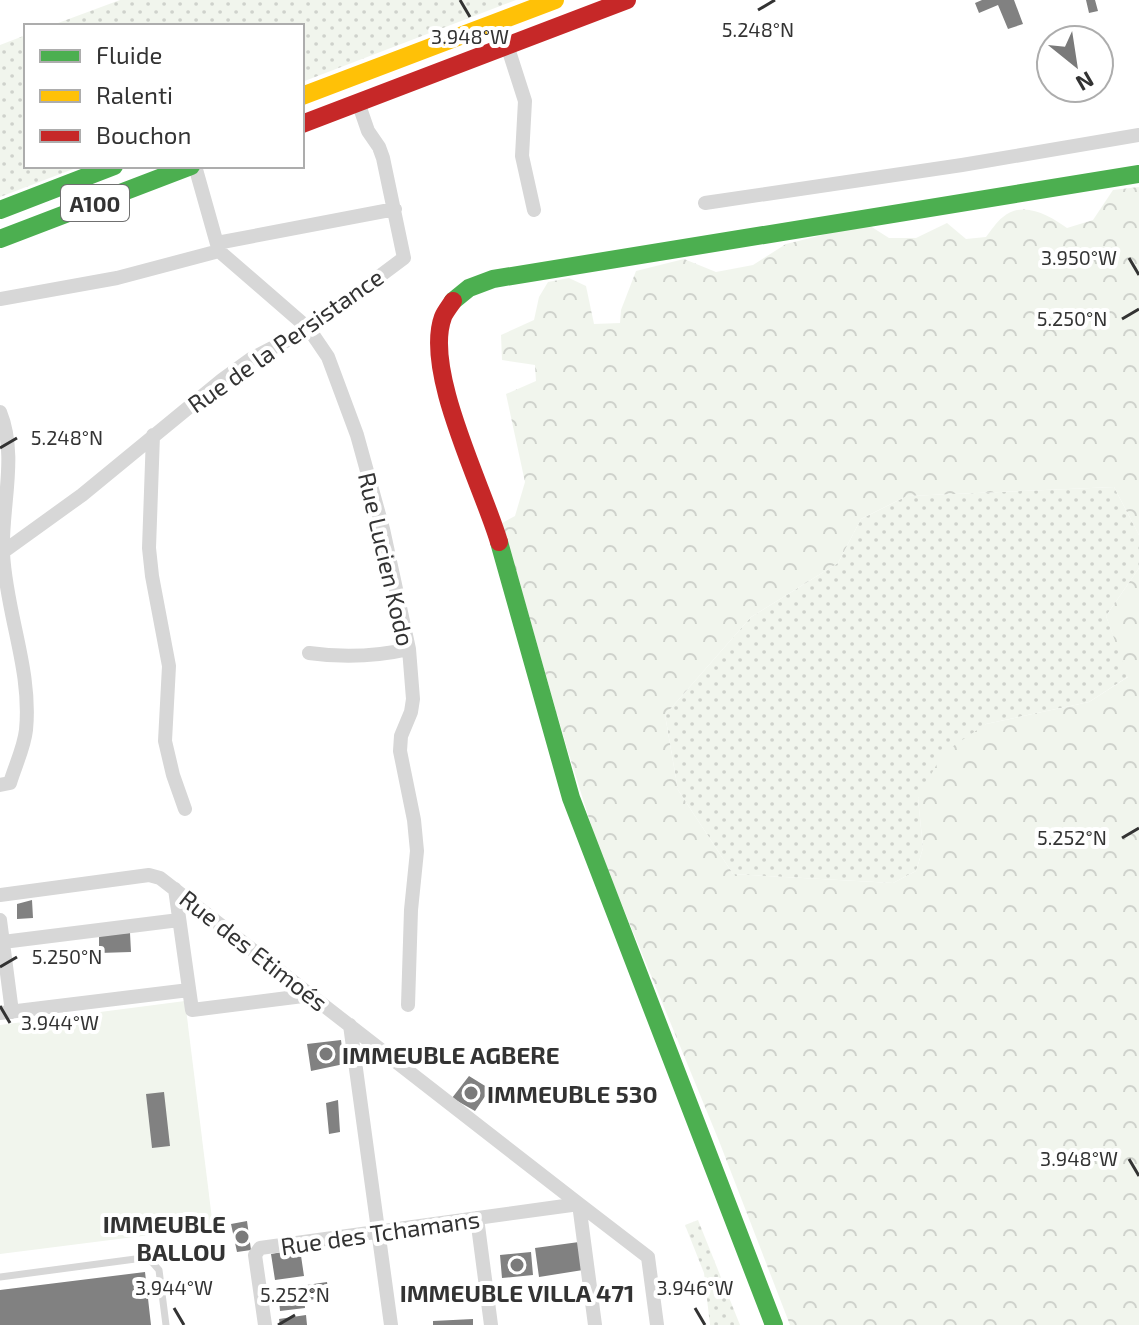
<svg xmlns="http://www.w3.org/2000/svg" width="1139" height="1325" viewBox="0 0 1139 1325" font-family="'Exo 2',sans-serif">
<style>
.green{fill:url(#green-dots)}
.forest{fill:url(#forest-crowns)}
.pitch{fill:#f1f5ed}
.building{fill:#818181}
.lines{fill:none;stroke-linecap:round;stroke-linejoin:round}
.lane{stroke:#d7d7d7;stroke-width:7}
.street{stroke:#d7d7d7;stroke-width:14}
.fast{stroke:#4caf50;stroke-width:18}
.slow{stroke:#ffc107;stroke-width:18}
.jam{stroke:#c62828;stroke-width:18}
.ticks{fill:none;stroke:#333;stroke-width:3}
.poi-dot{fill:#7a7a7a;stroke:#fff;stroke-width:3}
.labels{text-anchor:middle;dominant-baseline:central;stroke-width:8;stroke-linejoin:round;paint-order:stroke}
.shield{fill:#fff;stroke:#707070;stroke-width:2}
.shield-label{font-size:22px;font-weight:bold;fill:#333}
.street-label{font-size:24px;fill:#333;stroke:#fff}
.poi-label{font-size:24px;font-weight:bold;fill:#333;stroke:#fff;text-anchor:start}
.ticks-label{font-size:20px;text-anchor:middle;fill:#333;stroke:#fff;stroke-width:8;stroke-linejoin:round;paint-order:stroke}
</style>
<defs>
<pattern id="green-dots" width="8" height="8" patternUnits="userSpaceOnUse" patternTransform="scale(2)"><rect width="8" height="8" fill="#f1f5ed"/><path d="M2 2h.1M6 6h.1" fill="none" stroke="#cfd2cc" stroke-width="1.8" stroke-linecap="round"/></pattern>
<pattern id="forest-crowns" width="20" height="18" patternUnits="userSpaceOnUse" patternTransform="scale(2)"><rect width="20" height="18" fill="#f1f5ed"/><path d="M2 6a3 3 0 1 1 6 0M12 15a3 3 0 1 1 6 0" fill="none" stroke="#cfd2cc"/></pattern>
</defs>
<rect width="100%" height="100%" fill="#fff"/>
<path class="green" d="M120 0H516L302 82V26H50Z
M26 35V166H81L0 197V45Z
M1114 487 1139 535V568L1106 616 1129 676 1089 702 986 724 918 798 923 848 916 871 893 883 733 874 678 790 665 715 751 617 838 563 861 519 907 496Z
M698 1220 740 1325H710L704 1273 685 1225Z"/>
<path class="forest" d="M1139 187V535L1114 487 907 496 861 519 838 563 751 617 665 715 678 790 733 874 893 883 916 871 923 848 918 798 943 753 986 724 1089 702 1128 677 1106 616 1139 568V1325H790L719 1141 597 844 566 745 502 523 515 516 525 482 506 394 536 381 535 365 502 360 501 335 534 320 539 297 548 282 569 278 586 286 594 324 620 323 621 310 636 271 684 259 716 272 753 265 786 244 867 224 889 238H916L947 223 966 239 986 237C991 231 996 222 1003 217 1023 200 1049 215 1067 228L1093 220 1113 190Z"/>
<path class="pitch" d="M185 1001 213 1227 0 1254V1025Z"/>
<path class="building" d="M982 0H1014L1023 24 1008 29 998 5 979 13 975 3Z
M1086 0H1095L1098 11 1089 13Z
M32 900 33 918 17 919V904Z
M130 933 131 952 99 953V934Z
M341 1040 344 1064 311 1071 307 1044Z
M469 1076 490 1089 475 1111 452 1098Z
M164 1092 170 1146 152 1148 146 1094Z
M338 1100 340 1132 329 1134 326 1103Z
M247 1221 251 1250 237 1252 231 1224Z
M579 1242 583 1270 539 1277 535 1248Z
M300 1249 304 1276 275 1280 271 1254Z
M531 1252 533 1275 502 1278 500 1255Z
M145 1272 151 1325H0V1290Z
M327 1282 329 1297 309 1300 307 1285Z
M303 1286 305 1308 280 1311 278 1289Z
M306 1315 307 1325H280L279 1319Z
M473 1319V1325H433V1321Z"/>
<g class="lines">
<path class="lane" d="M0 1277 143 1258 152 1262 159 1270 166 1325"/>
<path class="street" d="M507 45 525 101 522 156 534 210
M195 166 219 251 309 329 328 357 357 435 383 529 409 649 413 699 411 712 401 736 400 751 414 820 417 851 411 910 408 1005
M705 203 962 165 1139 135
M217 243 395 209
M0 299 117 278 219 251
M0 412C18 456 1 507 3 553 6 613 32 670 26 730 24 748 15 766 10 783L0 785
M153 435 149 548 152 576 169 666 165 741 173 775 185 809
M0 554 82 495 222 380 251 359 309 329 404 258 383 158 379 147 368 131 358 102
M309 653C344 658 374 657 409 649
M175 889 192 1010 311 995
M0 895 149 875 160 878 579 1204 648 1257 657 1325
M0 920 12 1012
M3 942 179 920
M0 1013 189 990
M350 1025 391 1325
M477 1218 491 1325
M265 1325 255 1255 260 1248 579 1204 595 1325"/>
<path class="fast" d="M0 210 114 166
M0 239 191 166
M453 301 469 288 493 279 1139 174
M499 542 571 798 774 1325"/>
<path class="slow" d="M302 96 555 0"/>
<path class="jam" d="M302 124 627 0
M453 301C450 306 445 312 443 317 423 371 483 487 499 542"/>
</g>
<path class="ticks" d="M460 0 470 17M758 10 775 0M1129 258 1139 275M1122 319 1139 309M0 448 17 438M1122 838 1139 828M0 967 17 957M0 1006 10 1023M1129 1159 1139 1176M174 1308 184 1325M695 1308 705 1325M278 1325 295 1315"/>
<g class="poi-dot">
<circle cx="326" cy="1054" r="8"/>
<circle cx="471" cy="1093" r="8"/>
<circle cx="242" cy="1237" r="8"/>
<circle cx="517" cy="1265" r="8"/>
</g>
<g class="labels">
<rect class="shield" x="61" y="185" width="68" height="36" rx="6"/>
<g class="shield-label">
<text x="95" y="203">A100</text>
</g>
<g class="street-label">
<text transform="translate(285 340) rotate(-35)">Rue de la Persistance</text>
<text transform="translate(387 559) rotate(77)">Rue Lucien Kodo</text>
<text transform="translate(254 950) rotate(38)">Rue des Etimoés</text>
<text transform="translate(380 1232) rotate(-8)">Rue des Tchamans</text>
</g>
<g class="poi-label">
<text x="342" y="1054">IMMEUBLE AGBERE</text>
<text x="487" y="1093">IMMEUBLE 530</text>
<text x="226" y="1223" text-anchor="end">IMMEUBLE<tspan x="226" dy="28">BALLOU</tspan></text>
<text x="517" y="1292" text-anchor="middle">IMMEUBLE VILLA 471</text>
</g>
</g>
<g class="ticks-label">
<text x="758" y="37">5.248°N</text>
<text x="470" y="44">3.948°W</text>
<text x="1079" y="265">3.950°W</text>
<text x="1072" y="326">5.250°N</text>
<text x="67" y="445">5.248°N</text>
<text x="1072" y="845">5.252°N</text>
<text x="67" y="964">5.250°N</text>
<text x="60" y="1030">3.944°W</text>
<text x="1079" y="1166">3.948°W</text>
<text x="174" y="1295">3.944°W</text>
<text x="695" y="1295">3.946°W</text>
<text x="295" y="1302">5.252°N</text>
</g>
<rect x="24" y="24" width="280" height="144" fill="#ffffff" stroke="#adadad" stroke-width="2"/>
<rect x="40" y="50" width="40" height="12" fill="#4caf50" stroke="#adadad" stroke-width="2"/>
<text x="96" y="64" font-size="24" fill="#333333">Fluide</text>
<rect x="40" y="90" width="40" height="12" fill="#ffc107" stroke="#adadad" stroke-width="2"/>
<text x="96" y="104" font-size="24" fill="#333333">Ralenti</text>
<rect x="40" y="130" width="40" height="12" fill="#c62828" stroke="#adadad" stroke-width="2"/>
<text x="96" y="144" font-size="24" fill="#333333">Bouchon</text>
<g transform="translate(1075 64) rotate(150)"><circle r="38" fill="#ffffff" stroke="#adadad" stroke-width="2"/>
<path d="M0-6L14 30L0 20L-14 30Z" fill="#7a7a7a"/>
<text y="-12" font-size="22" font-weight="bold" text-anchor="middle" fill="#333333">N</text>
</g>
</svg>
